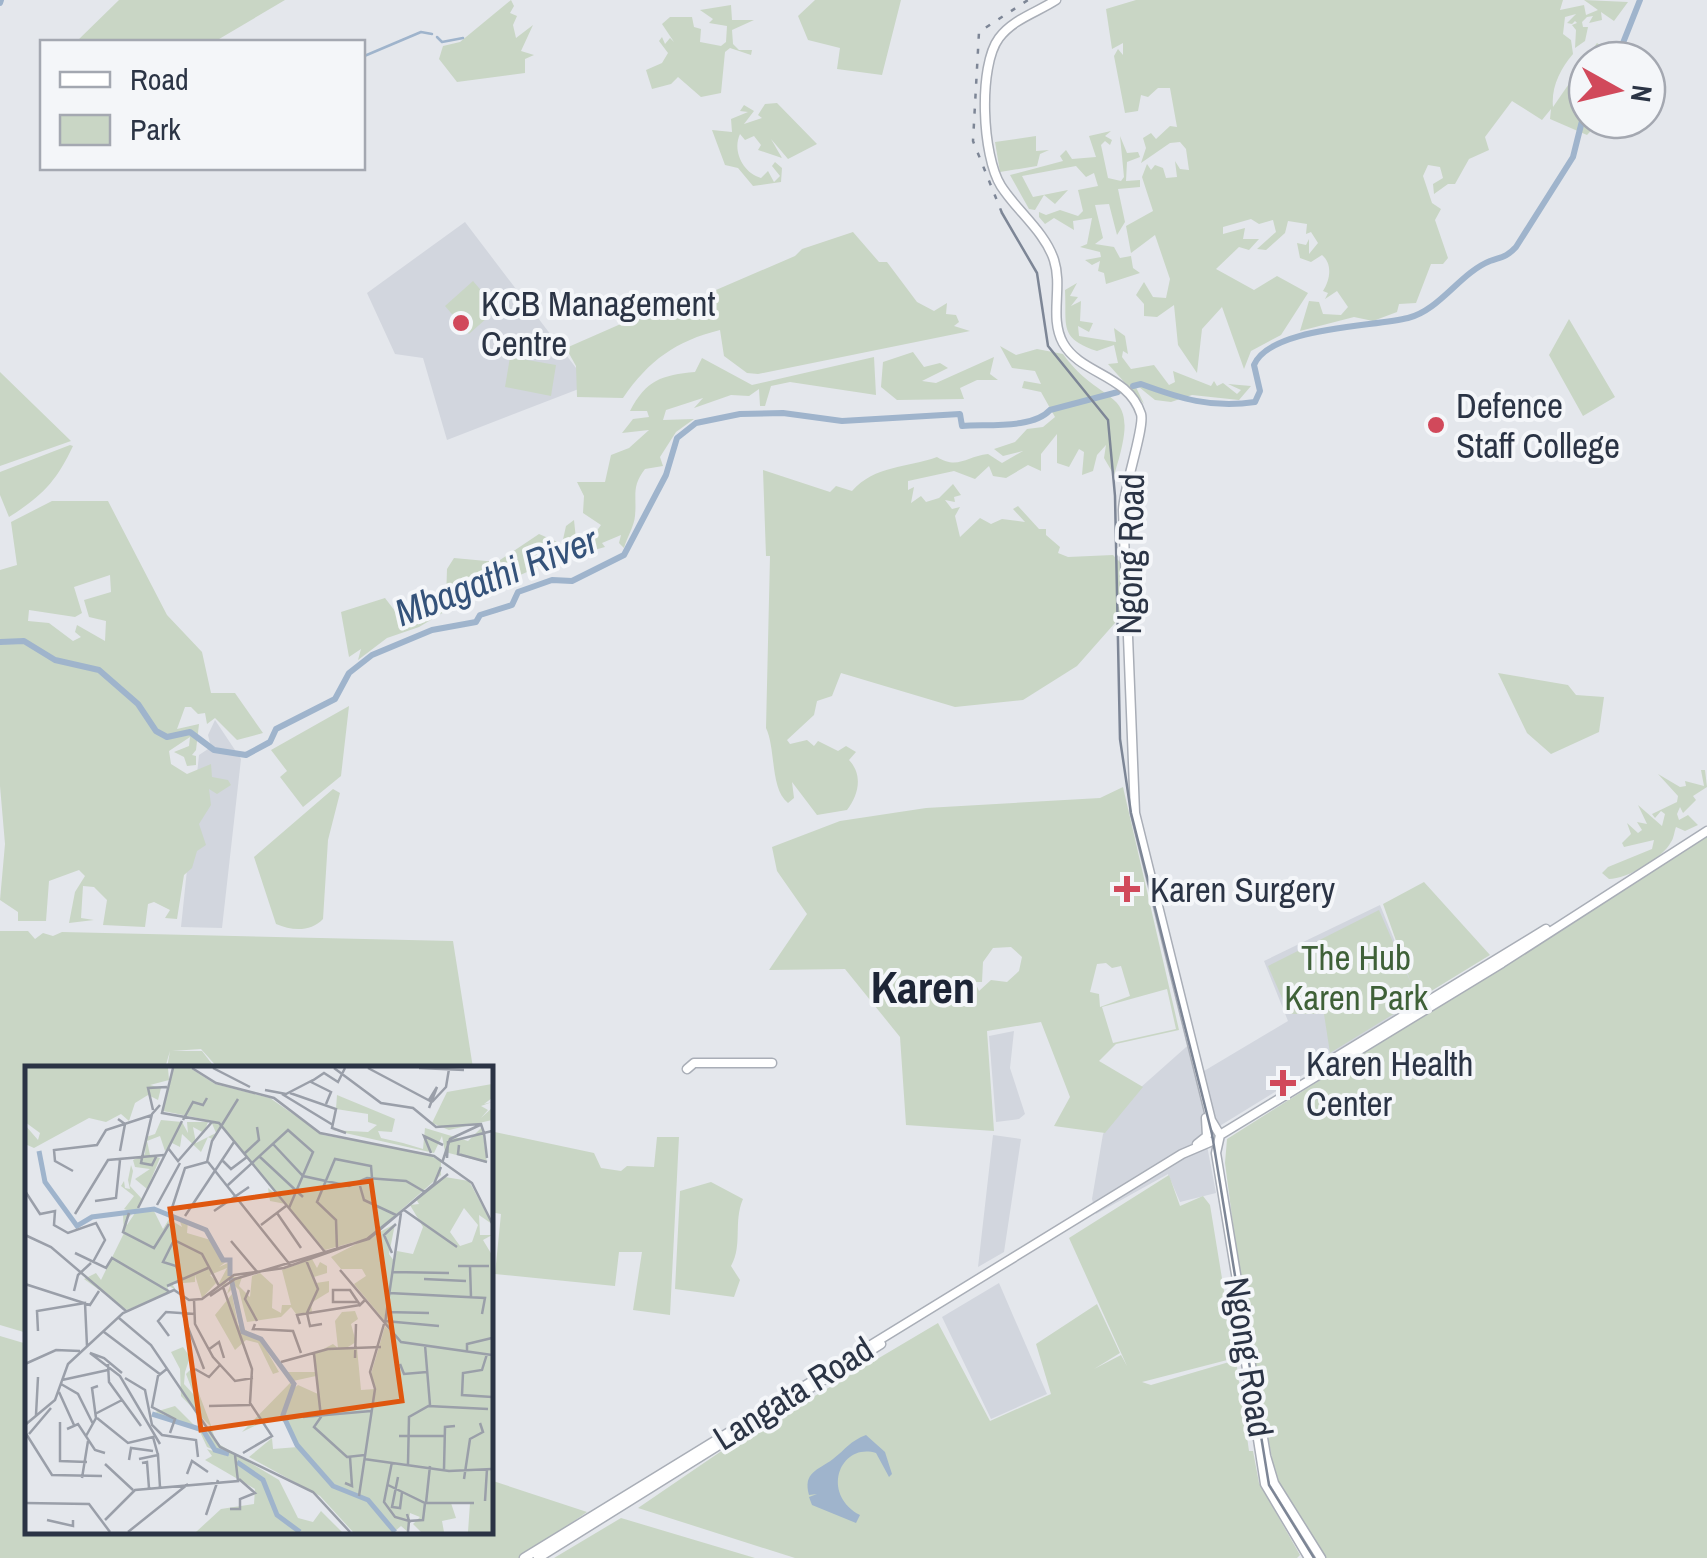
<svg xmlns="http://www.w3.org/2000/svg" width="1707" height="1558" viewBox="0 0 1707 1558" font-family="'Archivo Narrow',sans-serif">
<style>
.built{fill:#d2d6de}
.green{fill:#c9d6c5;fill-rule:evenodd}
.water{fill:#9fb4cc}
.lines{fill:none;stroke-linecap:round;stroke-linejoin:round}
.stream{stroke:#9fb4cc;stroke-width:2.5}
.river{stroke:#9fb4cc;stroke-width:6}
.secondary-casing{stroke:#a9aeb7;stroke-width:11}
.secondary{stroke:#fff;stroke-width:8}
.tram{stroke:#7d8696;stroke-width:2.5}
.rail{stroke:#7d8696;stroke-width:2.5;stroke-dasharray:5 10;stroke-linecap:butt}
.poi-dot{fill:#d1495b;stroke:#f4f6f9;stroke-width:4}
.labels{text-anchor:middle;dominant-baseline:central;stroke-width:8;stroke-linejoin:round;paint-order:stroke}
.poi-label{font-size:35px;fill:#2b3445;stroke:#f4f6f9;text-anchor:start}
.street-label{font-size:35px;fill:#2b3445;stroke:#f4f6f9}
.park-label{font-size:35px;fill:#3f6138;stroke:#f4f6f9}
.water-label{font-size:38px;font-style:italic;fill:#34527a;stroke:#f4f6f9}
.district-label{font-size:45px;font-weight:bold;fill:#1d2536;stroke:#f4f6f9}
.inset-river{fill:none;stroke:#9fb4cc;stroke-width:5}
.inset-road{fill:none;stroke:#9a9fa9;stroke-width:2.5}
.view{fill:#df570f;fill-opacity:0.15;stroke:#df570f;stroke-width:5}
.inset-edge{fill:none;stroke:#2b3445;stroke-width:5}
</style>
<rect width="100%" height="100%" fill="#e4e7ec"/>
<path class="built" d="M465 222 589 385 447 440 423 358 395 354 367 293Z
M215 720 241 759 222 928 181 927 199 755 211 747 208 735Z
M1380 905 1420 1003 1205 1135 1216 1193 1180 1202 1168 1174 1096 1214 1092 1199 1103 1134 1140 1088 1194 1040 1204 1071 1288 1021 1264 961Z
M1014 1031 1010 1068 1025 1114 1019 1119 996 1122 989 1036Z
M993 1135 1021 1139 1004 1252 978 1267Z
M999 1283 1047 1394 991 1419 942 1317Z"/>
<path class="green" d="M119 0H285L214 42H76Z
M511 0 514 6 510 13 517 16 513 25 516 38 533 25 521 51 534 55 525 59V73L457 82 439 59 443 46 460 42Z
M815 0H901L882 75 837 69 840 48 808 40 798 16Z
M1136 0H1563L1560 10 1584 5 1586 15 1598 10 1584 0 1628 2 1614 21 1601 12 1602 20 1589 23 1593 16 1587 17 1582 22 1583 27H1588L1585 41 1575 48 1576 30 1572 25 1577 23 1575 21 1572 24 1567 23 1576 14 1565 17 1563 34 1571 40 1573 54C1560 69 1551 88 1553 107L1597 43 1621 60H1587V120H1601L1587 135 1550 119 1551 109 1542 120 1512 101 1485 137 1489 150 1469 159 1455 184H1448L1434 194 1433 184 1443 178 1440 167 1428 165 1423 176 1432 203 1441 209 1435 220 1448 258 1443 264H1431L1416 303 1399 304 1397 312 1373 321 1354 317 1300 331 1309 301 1319 302 1323 314 1341 315 1348 307 1337 291 1325 299 1328 293 1323 291C1330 280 1333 264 1322 255L1311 262 1300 258 1297 243 1306 245 1309 239V254L1318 243 1311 232 1306 234 1307 224 1288 221 1285 233 1266 250 1257 249 1276 232 1273 220 1259 224 1251 219 1223 227V234L1245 228 1243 239H1259L1249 250 1239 247 1216 269 1254 290 1277 276 1308 293 1281 335 1251 351 1244 369 1222 307 1202 329 1197 373 1178 345 1174 305 1157 317 1144 316V304L1136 295 1144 282 1153 297 1166 298 1170 279 1155 235 1131 253 1126 226 1153 211 1142 177 1147 164 1151 170 1155 165 1163 168 1166 178 1177 177 1175 161 1180 169 1189 170 1186 149 1180 142 1170 143 1141 163 1146 148 1143 138 1151 133 1156 139 1170 126 1177 127 1170 88H1158L1148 97 1141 95 1138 111 1125 113 1114 56 1118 49 1123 55V43L1112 49 1106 9Z
M731 5 732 20H754L732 30 733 44 739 50H752L751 55 730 48 725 52 721 93 701 97 678 77 671 84 652 89 646 70 662 63 668 53 659 41 662 37 665 44 670 38 674 42 662 24 670 17H692L694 27 701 29 700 42 721 46 726 42 727 26 709 23 713 19 700 10Z
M777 103 817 144 788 159 771 139 782 158 758 150 761 145 754 136 745 140 740 134C732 151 743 173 761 178L768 171 774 182 780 176 772 166 775 162 782 168 781 182 753 186 738 168 725 165 712 130 732 132 731 119 748 112 740 111 744 105 754 111 744 124 762 118 758 115 765 104Z
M1111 131 1105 136 1112 140 1110 145 1105 141 1101 145 1108 178 1121 181 1124 177 1120 136 1127 153 1138 152 1140 157 1127 162 1126 181 1140 180V187L1118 189 1125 222 1117 235 1109 204 1095 205 1103 238 1095 244 1114 247 1120 258 1131 256 1133 268 1140 273 1106 284 1104 273 1098 271 1100 261 1092 265 1085 260 1101 257 1100 252 1080 247 1087 244 1092 218 1073 221 1074 230 1054 218 1045 224 1039 217V212L1046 215 1060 210 1078 216 1083 211 1078 190 1098 186 1094 173 1086 177 1076 166 1022 176 1033 197 1068 190 1055 204 1044 195 1035 210 1029 209 1010 175 1063 161 1060 156 1066 150 1072 159 1096 157 1089 136Z
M1036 136V151L1049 150 1040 154 1037 166 1000 172 995 142Z
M853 232 879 262H887L917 302 934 311 947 303 946 314 956 315 959 322 954 326 970 331 758 374 747 373 724 356 720 330C676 341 649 360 623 398L577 397 576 366 566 348 664 305 672 309 795 256 802 249Z
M473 281 497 309 469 334 445 306Z
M1077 283 1070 296 1078 297 1071 306 1081 301 1080 321 1093 323 1089 332 1078 326 1079 336 1116 342 1114 328 1125 336 1128 354 1123 351 1122 357 1131 369 1154 365 1169 385 1175 382 1173 371 1211 386 1214 381 1217 386 1223 383 1237 394 1241 390 1228 384 1251 386 1239 400 1192 395 1171 402 1155 400 1134 383 1144 404 1108 364 1118 363 1114 345 1097 351C1058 338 1067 326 1065 290Z
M1569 319 1615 397 1583 416 1549 355Z
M1000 346 1016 355 1037 349 1063 354C1105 412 1144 382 1114 475L1104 458 1106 445 1097 455 1093 471 1082 475 1084 452 1079 449 1069 467 1057 463V434L1041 454V471L1028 465 1006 478 993 476 989 466 975 479 954 471 908 481V490L914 487 911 503 921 496 926 502 939 498 953 484 961 495 954 497 955 502 945 500 952 509 960 507 955 516 960 537 980 518 991 524 1002 519 1025 522 1013 509 1018 506 1039 529H1046V535L1060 547 1058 553 1068 557 1113 555 1120 562 1122 615 1077 666 1023 700 955 707 841 673 832 696 817 701 814 715 787 740 790 744 807 740 814 746 818 741 838 751 846 746 856 752 849 760C863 775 859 794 847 810L817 815 792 782 794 798 788 803C770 789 776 749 766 728L770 556H766L763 470 830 492 836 486 852 491C875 465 907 468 937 457 958 470 967 456 988 454L1002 463 1023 451 1003 456 994 449 1015 442 1027 429 1043 427 1055 417 1041 392 1022 388 1024 381 1041 384 1035 371 1012 368Z
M913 352 924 367 940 363 948 368 922 381 936 383 994 357 990 374 998 380H977L960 388 964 399 897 400 881 387 883 362Z
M510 357 556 365 551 396 505 387Z
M874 357 876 395 790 382 771 386 765 406H760L759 389 749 396 731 395 694 408 703 398 666 410 663 420 694 419 676 432 660 457 663 466 645 469C631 487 637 496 635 516 634 527 627 537 624 548L619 543 621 535 602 543 605 547 547 563 464 600 419 627 387 638 358 660 361 649 349 657 341 612 385 598 398 615C416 617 433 614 446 601L447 569 454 558 497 562 539 534 562 544 566 526 574 520 576 539 593 536 601 525 583 513 584 496 577 482H605L611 455 629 448 649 430 622 433 633 419 649 417 647 411H630C646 380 662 375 695 372L702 358 752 385Z
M0 372 71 441 0 466Z
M70 445 73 446C56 482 42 496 9 517L0 495V472Z
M52 501H108L167 615 202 652 211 693H235L263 733 237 740 215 718 207 724 205 713 198 714 191 707H185L177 729 199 724 196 750 192 755 196 756V765L187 766 184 757 174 752 189 746 190 737 169 751 171 764 187 774 211 764 212 777 228 780 231 785 217 794 209 789 211 805 199 824 206 845 197 851 192 868 184 875 177 919 165 918 170 910 154 902 148 904 145 927 103 925 107 900 94 887 83 886 81 918 94 920 69 923 75 892 85 876 79 870 49 881 46 921H18V912L0 900 5 844 0 786V570L17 565 11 522ZM110 575 111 592 84 600 89 617 106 621 105 641 77 625 75 632 81 637 73 641 49 623 28 621 29 610 75 617 82 613 74 587Z
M1498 673 1568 685 1576 695 1604 697 1599 732 1551 754 1527 733Z
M349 706 341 776 303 807 280 777 287 771 271 750Z
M1701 770H1705L1707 787 1693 796 1696 800 1683 813 1680 807 1677 814 1679 820 1688 815 1698 825 1685 831 1676 827C1674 832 1674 838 1671 842 1663 858 1627 879 1609 879L1602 873 1608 867 1652 849 1654 840 1624 847 1622 843 1631 834 1627 823 1638 833 1642 830 1637 822 1647 824 1638 805 1662 826 1665 814 1661 811 1655 818 1652 814 1677 802 1678 796 1658 774 1680 787 1686 786 1685 781 1704 786Z
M1123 787 1179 1030 1116 1044 1099 1061 1143 1087 1105 1133 1054 1126 1070 1097 1041 1022 987 1031 994 1131 906 1125 900 1037 845 969 769 970 807 914 777 871 772 847 840 821 926 808 1100 798ZM1011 947 1022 957 1019 971 1007 982 991 980 979 991 975 982H982L983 962 993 948ZM1106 963 1112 968 1121 966 1130 996 1100 1007 1099 994 1090 992 1097 964ZM1167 989 1176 1029 1113 1043 1102 1007Z
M333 789 340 793 328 840 323 919C311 932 292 931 276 924L254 857Z
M1707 836V1558H1323L1276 1482 1238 1263 1225 1163 1227 1139Z
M1424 882 1490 955 1330 1053 1324 1014H1289L1268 966 1379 910 1411 983 1383 904Z
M0 931H28L35 939 43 933 53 936 62 932 453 941 473 1068H218L201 1049 172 1051H202L215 1068H167L170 1051 165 1068H28L27 1333 0 1325Z
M490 1131 594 1153 601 1168 621 1171 627 1166 654 1167 657 1137H679L670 1315 633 1310 642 1252H619L615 1286 495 1274 501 1214 490 1212Z
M1169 1175 1180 1206 1203 1196 1210 1205 1235 1358 1142 1382 1151 1385 1236 1360 1249 1451H1253L1259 1483 1300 1555 1297 1558H795L638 1508 720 1452 938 1323 990 1421 1051 1394 1036 1344 1097 1304 1120 1353 1094 1369 1121 1355 1127 1366 1069 1238Z
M711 1182 743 1199C733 1222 743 1245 731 1266L740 1280 734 1297 675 1289 680 1191Z
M0 1336 27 1344 28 1530H490V1480L587 1512 521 1558H0Z
M621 1518 755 1558H554Z"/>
<path class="water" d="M866 1435 885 1452 892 1474 889 1477 876 1453C840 1442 820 1494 860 1515L856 1523 812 1505 809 1497 817 1494 809 1495C803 1472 817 1471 833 1459 846 1449 850 1441 866 1435Z"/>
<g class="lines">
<path class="stream" d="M437 37 442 42 463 38
M362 57 421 32 432 34"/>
<path class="river" d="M0 3 1 0
M1609 60 1619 53 1640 0
M1587 93V98
M1133 386 1141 384C1179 398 1212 409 1255 402L1260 391 1254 365C1270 327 1372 327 1408 318 1440 310 1460 273 1490 261 1501 257 1507 257 1516 247L1573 157 1582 121 1587 117
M0 642 24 641 55 660 99 670 138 704 156 731 167 737 190 732 214 750 246 755 270 742 276 729 335 699 349 673 372 655 432 630 476 622 480 615 512 605 518 592 552 580 572 581 624 555 666 475 677 438 696 423 740 414 783 413 842 421 960 414 962 426C988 424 1033 429 1050 410L1118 392"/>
<g class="secondary-casing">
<path id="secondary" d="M1056 0C1038 12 1013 19 999 38 978 66 982 156 1001 186 1017 211 1045 232 1054 260 1063 288 1049 317 1063 343 1081 375 1128 374 1141 414 1145 427 1124 486 1123 510L1135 813 1211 1120 1220 1135 1216 1153 1266 1456 1274 1483 1321 1558
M687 1069 694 1063H772
M1315 1070 1546 929
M1220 1135 1502 963 1707 831
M1197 1144 1207 1136 1206 1118
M1238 1312 1265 1484 1309 1558
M524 1558 1182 1154 1210 1142
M538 1558 881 1344"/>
</g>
<use href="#secondary" class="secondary"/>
<path class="tram" d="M1002 213 1037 273 1048 346 1108 420 1115 496 1120 739 1131 813 1212 1134 1269 1485 1314 1558"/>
<path class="rail" d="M1002 213 973 141 979 32 1028 0"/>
</g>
<g class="poi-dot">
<circle cx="461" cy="323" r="10"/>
<circle cx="1436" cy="425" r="10"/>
<path d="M1122 874h10v10h10v10h-10v10h-10v-10h-10v-10h10z"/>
<path d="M1278 1068h10v10h10v10h-10v10h-10v-10h-10v-10h10z"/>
</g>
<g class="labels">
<g class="poi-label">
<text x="481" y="303">KCB Management<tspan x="481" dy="40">Centre</tspan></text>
<text x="1456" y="405">Defence<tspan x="1456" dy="40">Staff College</tspan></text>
<text x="1150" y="889">Karen Surgery</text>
<text x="1306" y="1063">Karen Health<tspan x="1306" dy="40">Center</tspan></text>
</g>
<g class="street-label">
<text transform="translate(1130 554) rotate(-89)">Ngong Road</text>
<text transform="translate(1249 1357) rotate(81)">Ngong Road</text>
<text transform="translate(793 1393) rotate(-32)">Langata Road</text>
</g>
<g class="park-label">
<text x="1356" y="957">The Hub<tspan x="1356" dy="40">Karen Park</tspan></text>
</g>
<g class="water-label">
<text transform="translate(496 576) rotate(-21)">Mbagathi River</text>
</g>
<g class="district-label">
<text x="923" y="986">Karen</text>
</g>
</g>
<g transform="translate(25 1066)">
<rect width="468" height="468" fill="#e4e7ec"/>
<path d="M0 2H143L144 14 125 19 136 22 133 34 123 29 110 37 104 55 96 48 81 56 64 52 9 82 0 78V59L13 74 15 67 0 56ZM148 2H165L190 18 245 32 298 69 399 87 416 95V109L344 172 300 184 261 138 245 135 243 122 256 132 196 59 187 73 183 71 176 86 157 68 155 81 147 77 140 85 135 70 122 75 125 89 135 92 122 123 110 113 125 103 110 101 108 94 120 88 121 71 130 68 136 54 157 56 163 67 162 56H183L179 67 168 61 171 77 191 67 186 55 193 56 138 45ZM467 18V32L459 38 467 36 456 40 463 44 456 52 467 42V54L424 64 407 57 422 26ZM312 29 370 53 367 66 353 65 356 72 378 77 398 83 400 62 443 75 457 61 462 97 420 86 417 70 409 87 307 64 343 66 352 59 343 56V48L311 43ZM106 99 108 105 105 120 117 133 113 143H128L138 163 144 153 157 161 154 153 163 155 162 167 189 175 201 196 194 201 205 196 207 208 199 220 193 219 202 202 185 209 192 216 177 232 170 209V216L147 218 151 224 142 219 144 226 102 244 59 213 71 207 76 214 99 167 98 149 107 148 102 153V159L110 147 99 143 109 130 96 120 99 115 100 122 105 123 103 114ZM420 111 444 115 467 158 454 149 455 169H467L458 174 467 189V466H443L445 437H426L431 452 417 455 419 466H396L388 458 395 451 385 447 383 466 376 460 369 466H328L295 430 224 391 247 372 248 383 273 381 259 356 248 351 217 366 266 316V325L273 319 293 328 291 310 268 315 260 306H291L289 288 308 278 313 282 310 255 317 246 330 245 333 253 326 258 331 276 323 281 332 282 336 324 350 323 346 308 360 260 372 272 360 256 364 232 359 254 329 218 341 210 337 203H316L306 191 370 158 364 188 369 195 372 185 388 188 398 161 385 139 394 138 391 133ZM439 142 453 159 447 176 435 180 425 166ZM287 193 292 202 295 196 302 200V207L289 211 291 217 304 215V226L286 237 287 247 271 248 266 241 256 251 222 256 214 224 210 220 202 228 208 211H217L214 220 225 231 227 210 235 207 248 219 247 242 256 247 257 239H266L257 204ZM207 228 213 259 235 273 254 306 248 308 233 277 221 274 210 284 190 249ZM158 281 165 291 160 306 159 318 169 329 161 308 165 304 187 362 156 330 155 303 146 286ZM150 340 170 360 187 364 192 377 254 414 273 452 288 456 296 445 317 466H171L196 443 229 438 230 423 180 394 187 390 182 383 206 391 182 381 175 366 130 346Z" fill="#c9d6c5" fill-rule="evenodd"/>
<path class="inset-river" d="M14 85 20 116 52 160 67 151 129 143 181 164 198 194H205V210M206 212 218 266 236 273 269 318 258 349 272 379 308 420 343 434 370 466M127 348 178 364 190 384 204 388M212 396 238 414 252 449 275 466"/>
<path class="inset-road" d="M148 2 137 47 194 57 300 186M167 2 191 17 249 32 295 67 409 90 447 117 467 157M188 2 225 21M309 2 356 37 388 42 411 61 456 58 459 67M343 2 407 36M394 2 439 4M287 15 299 7 313 16 320 2M286 16 306 26 301 38M240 24 261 28 288 14M265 27 311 43 307 62 321 67M257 28 308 59M407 36 421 21 424 3M404 42 412 21 404 34M128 44 123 22 142 21M93 53 100 58 95 85M158 54 168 36 178 39 182 32M248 78 278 110 324 120 342 112 381 115 400 126M434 79 433 88 462 96M143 82 153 95 187 56M118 87 127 48 135 39M118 87 116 97 127 99 132 89M406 87 399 70 418 79M219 88 234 74 232 61M235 91 278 131M422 92 423 76 459 67M462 92 459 67 467 65M198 95 206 103 222 91M183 96 266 200M417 97 425 73 455 59M48 105 30 95 29 84 72 79 81 64 127 49M203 119 263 64 288 86 264 142M335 120 339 134 371 149M0 125 15 148 30 145 29 159 43 167 71 157 80 174 68 196M70 135 91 132 95 94M132 139 155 97M113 142 157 55M379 144 432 181M146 145 160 102 182 96 187 75 213 33M189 145 224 121M104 147 98 166 129 182 144 158M252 147 276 182M50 148 83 94 139 89M160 150 209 76M236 159 261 140M0 169 26 181 101 245M206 175 233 207M312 183 311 154 292 136 310 93 346 100 347 112M50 187 81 202 87 192 145 226M367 187 359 169 371 158M281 194 293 223 282 247 285 260 297 258M433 200H464M445 200 446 231M315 204 376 276 467 289M367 206 424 207M157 213 151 200 138 196 149 174 177 188 194 220M399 213 441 215M0 218 65 239 74 225M142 220 183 202M198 221 227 303 225 337 247 370 218 387M224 224 220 233 232 255M49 225 53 209 66 197M364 227 460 232 457 248M185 230 210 213 344 173 409 118 416 101M169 234 170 258 188 291 210 315 228 312M333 236H308V224H325L335 239 340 234M157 246 179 303M361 246 404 247M94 252 126 279 195 381 288 426 325 466M360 255 414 260M360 257 376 147M230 258 228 263 268 265 276 287M275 258 272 249 335 239M13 265 12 245 60 237 62 280M79 266 136 309M144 270 133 255 141 246 170 248M183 284 194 276 199 292M442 285V278L467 272M289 288 296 351 289 361 322 391 340 389M462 288 457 304 438 307 437 329 467 331M330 292 331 258M256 296 303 283 356 281M0 298 31 284 55 285M83 298 84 316 116 360M375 298 379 308 402 306M143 302 133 310 127 341 150 353 145 367M170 303 184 311 195 299M97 307 79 292 65 287 95 310 135 378M100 312 120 324 127 359 137 369 171 374 173 391M37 314 83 304M36 318 53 328 68 358M34 326 49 359M184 340 225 339M403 340 463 343M70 348 97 334M11 349 13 311M278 351 346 345M72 352 103 377 128 371 133 389M35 356V395L62 396M0 359 30 334 43 298 98 247 149 224 164 234 177 233 209 209 259 202 342 173 423 108M42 363 53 358 70 384 80 387M0 366 27 409 77 410M4 368 26 342M61 370 71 352 67 322 73 320M374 370H419M114 393 133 389 135 421M339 393 424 405 467 403M104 394 106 382 128 385M367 396 359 436 370 451 384 455 382 448M117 397 122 396 124 422M80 398 108 424M383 398 384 351 405 339 400 279M419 403 420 361 430 360M162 408 167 395 183 406M373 411 367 441 375 442 377 426M57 412 63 375M439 413 445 373 458 366 455 357M320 417 327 420 325 391M363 419 400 437H449M334 430 350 323 345 306 359 258M460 435 462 403M0 437 64 438 85 466M401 437 405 400M205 443H215V433L230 427 214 413M181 449 193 414M22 454 48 460V454M80 454 110 424 213 415 210 389M103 466 163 418M383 466 384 455 398 454 400 437"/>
<path class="view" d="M346 115 377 335 176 364 145 143Z"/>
<rect width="468" height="468" class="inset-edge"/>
</g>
<rect x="40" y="40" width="325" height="130" fill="#f4f6f9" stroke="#a4a8b1" stroke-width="2.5"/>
<rect x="60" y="72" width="50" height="15" fill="#ffffff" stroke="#a4a8b1" stroke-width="2.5"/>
<text x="130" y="90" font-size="30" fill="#2b3445">Road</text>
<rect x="60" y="115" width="50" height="30" fill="#c9d6c5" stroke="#a4a8b1" stroke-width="2.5"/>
<text x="130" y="140" font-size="30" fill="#2b3445">Park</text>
<g transform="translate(1617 90) rotate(98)"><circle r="48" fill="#f4f6f9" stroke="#a4a8b1" stroke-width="2.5"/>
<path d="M0-8L18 38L0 25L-18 38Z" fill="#d1495b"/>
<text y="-15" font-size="28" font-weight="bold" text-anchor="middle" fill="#2b3445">N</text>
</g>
</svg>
